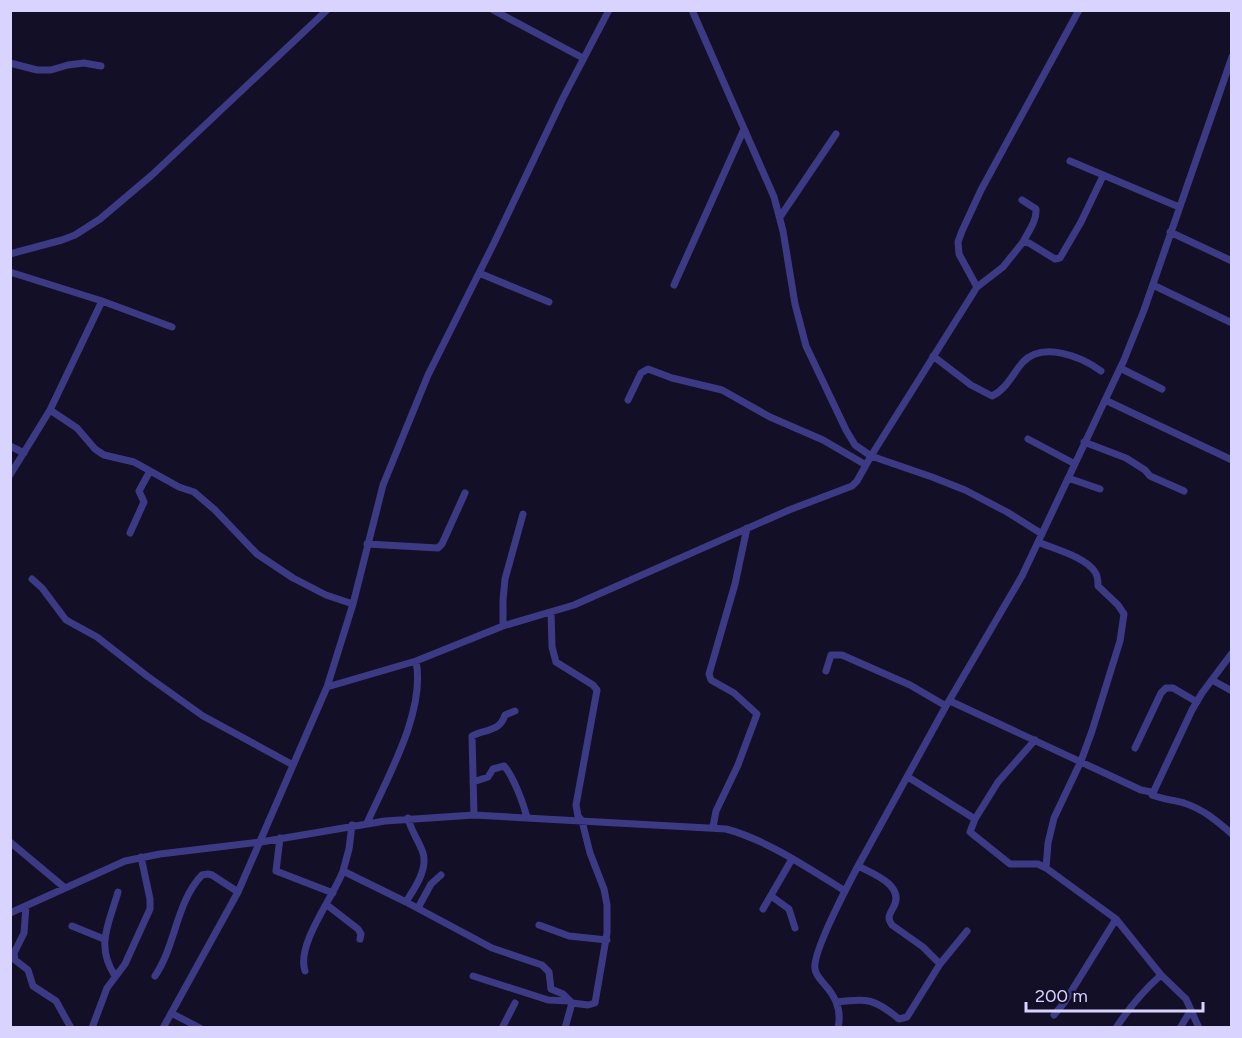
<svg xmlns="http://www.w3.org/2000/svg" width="1242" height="1038" viewBox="0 0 1242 1038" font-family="Figtree,sans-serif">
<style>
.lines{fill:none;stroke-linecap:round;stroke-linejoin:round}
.minor{stroke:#3d3a85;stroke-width:7}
</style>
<rect width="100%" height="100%" fill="#130f26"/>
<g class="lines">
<path class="minor" d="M493 10 583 58
M692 10 774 197 783 231 795 304 806 346 846 430 855 445 871 456 932 477 965 490 1007 512 1042 534
M10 63 37 70H51L68 65 84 63 101 66
M1070 161 1179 207
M1022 200 1036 209C1037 221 1028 232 1023 242
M780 217 836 134
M1170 232 1232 261
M10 254 62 240 75 235 100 219 152 175 327 10
M10 272 102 301 50 410 77 428 95 449 104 455 134 462 179 487 194 492 215 510 257 554 293 578 326 595 353 604
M479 273 549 302
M674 285 744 129
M1153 285 1232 323
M977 287 959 254 958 242 962 231 981 190 1079 10
M102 301 172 327
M933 356 971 385 992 396C1006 390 1013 373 1023 362 1043 341 1082 357 1101 371
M1120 368 1162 389
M628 400 641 373 648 369 672 378 722 390 770 417 823 440 866 465
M1105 400 1232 460
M1028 439 1075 464
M1084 442 1126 458 1145 470 1150 476 1184 491
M10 446 24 453
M10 475 50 410
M1068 478 1100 489
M130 533 144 502 139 491 150 471
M1038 542C1054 549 1086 557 1095 572 1098 576 1098 581 1098 586L1118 605 1124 614 1120 641 1092 731 1081 761 1054 818 1048 843 1046 868
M367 544 438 548 442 544 465 493
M32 579 42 588 66 620 97 637 147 676 203 716 293 765
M551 612 552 647 556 662 593 685 597 690 576 805 578 816 582 821 590 853 604 889 607 905V933L595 1003 588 1005 572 1003 565 1028
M503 626V600L505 579 523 514
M826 671 831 655H842L910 685 946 706
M1212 680 1232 691
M327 687 416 661 503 626 574 605 789 510 852 486 857 481 871 456 977 287 1003 267 1023 242 1029 243 1055 259 1060 258 1081 222 1103 176
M950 701 1141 790 1151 792 1152 795C1162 799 1173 800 1184 803 1203 809 1217 821 1232 834
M1035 740 998 782 975 819 970 832 1010 864H1038L1046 868 1116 919 1161 975 1186 999 1199 1028
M1135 748 1161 693 1166 688H1173L1197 702
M908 777 975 819
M473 782 488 777 493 769 504 766C513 775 524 805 527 818
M1152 795 1192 710 1202 693 1232 653
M474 815 472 736C485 729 500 732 505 715L515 711
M367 823C387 778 426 711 416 661
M352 825 349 849 343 871 406 902 492 948 542 965 549 972 551 989 563 994 572 1003
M713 827 716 811 738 765 757 714 734 693 711 680 709 674 735 584 747 528
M280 838 276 871 333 893
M10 842 65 888
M858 866C874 874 906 886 893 908 889 915 887 918 892 925L923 947 940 964
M771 896 789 909 795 928
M406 902C414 889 428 870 423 853 419 841 411 831 408 818
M327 905 358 929 361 934 360 939
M26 906 24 933 14 953 15 960 28 970 33 986 56 1001 71 1028
M418 908 431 884 441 875
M763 909 792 859
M10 913 125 861 160 854 261 842 385 821 474 815 726 829C765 839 810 869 845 891
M539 925 569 936 607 940
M72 926 104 939
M305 971C296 944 333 898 343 871
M115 976C95 945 109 924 118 892
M155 976C176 945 176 902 202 875L208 874 212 875 238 892
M473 976 548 1000 570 1001
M837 1002C868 998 875 999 899 1019L907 1017 940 964 967 931
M171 1013 200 1028
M1054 1015 1064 1003 1116 919
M92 1028 107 988 125 964 150 909V899L141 857
M163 1028 238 892 327 687 353 604 383 485 428 375 494 243 563 98 609 10
M502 1028 515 1003
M838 1028C842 1011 836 997 825 985 821 980 816 976 815 969 812 953 849 883 858 866L946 706 1022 576 1124 360 1144 310 1232 57
M1116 1028C1129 1008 1143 991 1161 975
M1180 1028 1191 1010"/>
</g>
<rect width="1242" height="1038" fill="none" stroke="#d9d4ff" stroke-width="24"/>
<path d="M1026 1002v9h177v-9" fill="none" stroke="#d9d4ff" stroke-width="3"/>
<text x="1035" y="1002" font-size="18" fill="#d9d4ff" stroke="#130f26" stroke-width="4.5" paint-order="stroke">200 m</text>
</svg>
